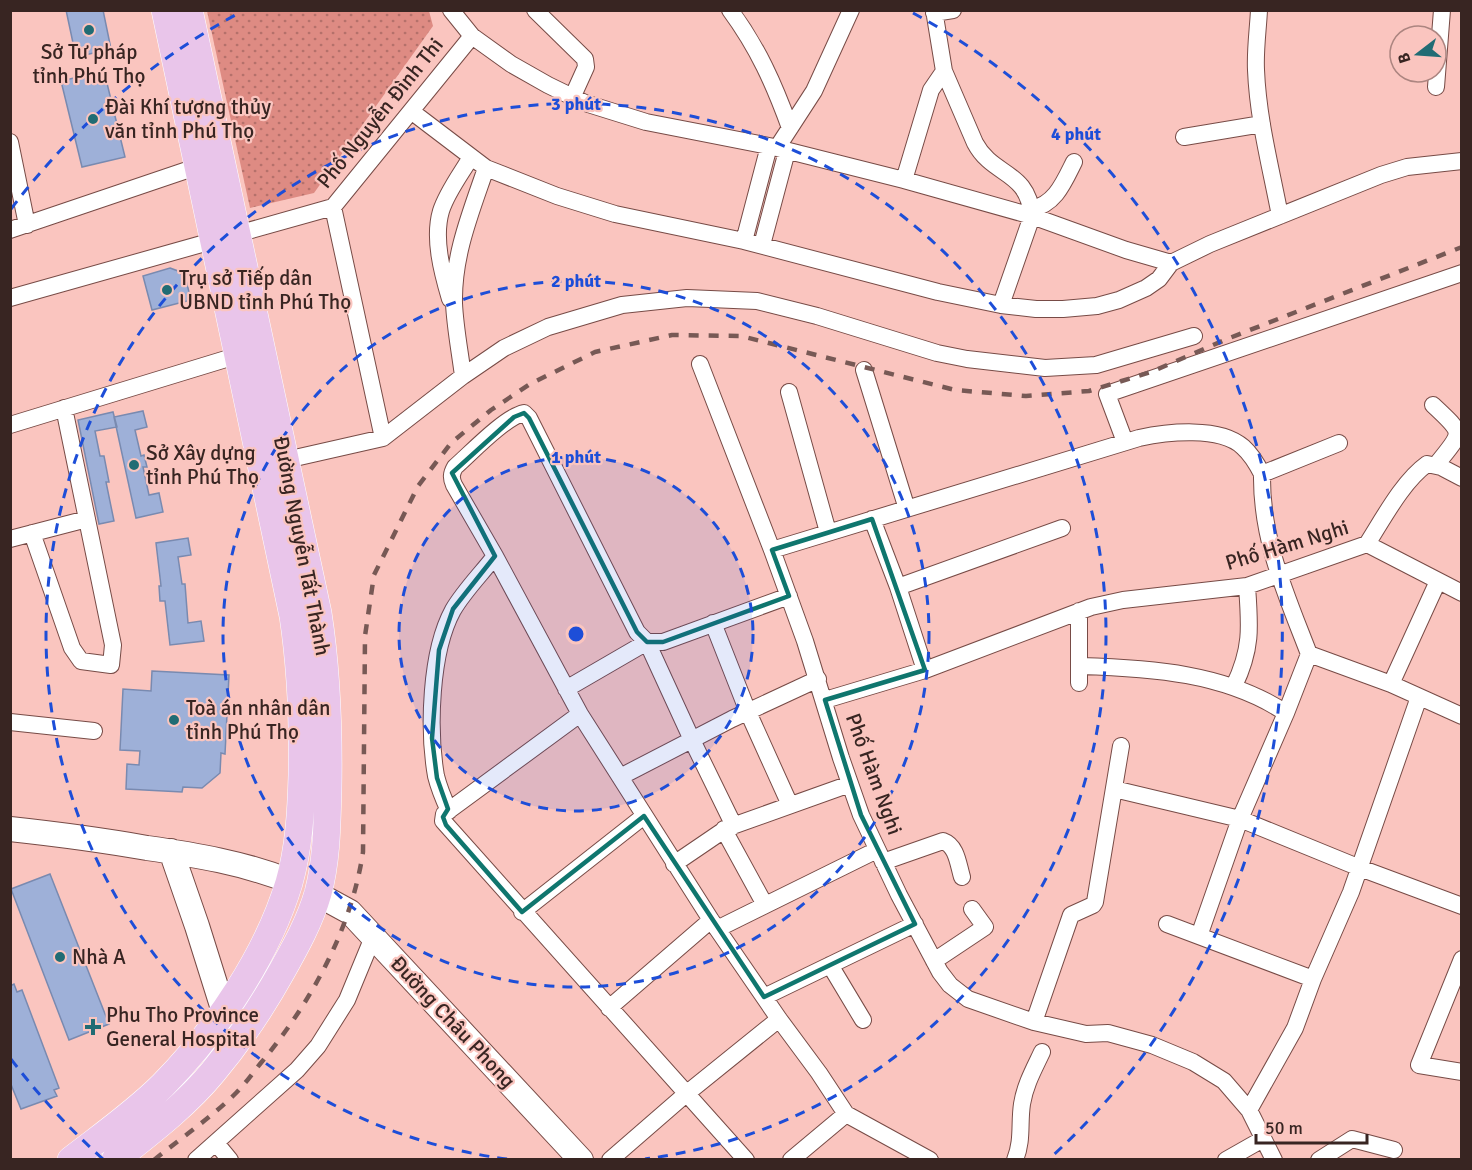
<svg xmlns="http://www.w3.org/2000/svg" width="1472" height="1170" viewBox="0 0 1472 1170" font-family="Signika,sans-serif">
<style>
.grass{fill:url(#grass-dots)}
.building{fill:#9eb0d8;stroke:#798ab0;stroke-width:1.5}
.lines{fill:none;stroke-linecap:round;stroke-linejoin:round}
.street-casing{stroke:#774b46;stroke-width:18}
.secondary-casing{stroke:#774b46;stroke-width:26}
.primary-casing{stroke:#fff;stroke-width:28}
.street{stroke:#fff;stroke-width:16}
.secondary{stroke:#fff;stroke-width:24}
.primary{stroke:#e9c5ea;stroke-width:27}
.rail{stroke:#775955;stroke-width:4.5;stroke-dasharray:10 10;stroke-linecap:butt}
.marked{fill:none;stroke:#0f766e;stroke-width:4.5;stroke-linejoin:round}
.ring{fill:none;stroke:#1d4ed8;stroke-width:3;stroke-dasharray:10 8}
.poi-dot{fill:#216c74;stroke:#fac5bf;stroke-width:2}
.labels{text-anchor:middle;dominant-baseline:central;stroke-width:4.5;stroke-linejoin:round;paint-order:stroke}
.poi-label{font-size:21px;fill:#382522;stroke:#fac5bf;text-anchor:start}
.street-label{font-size:21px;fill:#382522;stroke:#fac5bf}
.centre{fill:#1d4ed8;stroke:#fac5bf;stroke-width:3}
.ring-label{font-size:18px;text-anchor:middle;font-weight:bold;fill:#1d4ed8;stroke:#fac5bf;stroke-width:4.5;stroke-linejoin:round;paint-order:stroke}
</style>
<defs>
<pattern id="grass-dots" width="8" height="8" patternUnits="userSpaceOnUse" patternTransform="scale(1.5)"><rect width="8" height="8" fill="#de8b83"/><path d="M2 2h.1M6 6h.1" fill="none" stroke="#b5716b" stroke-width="1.8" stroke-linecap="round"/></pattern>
</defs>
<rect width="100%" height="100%" fill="#fac5bf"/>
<path class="grass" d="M207 11H429L433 26 314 193 250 208Z"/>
<path class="building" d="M66 10H103L111 49 76 57Z
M104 71 125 157 82 167 61 81Z
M170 268 178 271 186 280 191 300 152 310 143 276Z
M143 411 147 427 135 430 141 456 144 455 147 467H143L149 495 159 493 163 512 136 518 114 417Z
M113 412 117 427 95 431 100 456H104L109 482H106L114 521 99 524 78 420Z
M188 538 191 555 178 557 182 584H185L188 623 201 621 204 641 170 645 165 601H160L159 586H161L156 543Z
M152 671 229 675 225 754 221 753 220 773 202 788 183 787 182 792 126 789 127 764 139 765 140 751 120 750 123 689 151 691Z
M50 874 109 1024 69 1040 11 889Z
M14 984 17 992 22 990 59 1088 54 1090 57 1096 21 1109 10 1082V986Z"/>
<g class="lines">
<g class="street-casing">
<path id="street" d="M451 10 472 36 511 64 548 85 585 103 646 122 769 146 904 180 1032 216 1126 250 1171 263 1210 244 1381 175 1407 167 1462 161
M535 10 585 59 586 67 572 98
M730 10C758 48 774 84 790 128
M934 10 944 71 975 143C993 177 1028 170 1032 216L1001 305
M1259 10C1258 30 1255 50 1256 70 1258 120 1271 168 1280 216
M934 13 953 10
M1436 87 1442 10
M411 111 486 168 557 196 615 214 744 241 938 292 1001 305 1036 309H1063L1097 306 1119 300 1146 288 1159 279 1171 263
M1184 137 1262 124
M10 142 27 225
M777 148 814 91 851 10
M904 180 931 90 944 71
M333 207 383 438
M1031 209C1055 205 1064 182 1074 162
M10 230 199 166
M744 241 769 146
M762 245 787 151
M10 298 333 207 472 36
M450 299C442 272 433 238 441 211 447 192 461 174 471 157
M700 364 772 550
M864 370 907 509
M463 376 504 348 548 327 622 305 687 298 757 301 817 316 937 353 967 359 1045 368 1096 365 1194 336
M789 392 828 532
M1433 405C1465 435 1463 431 1436 465
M10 425 239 355
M1125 442 1107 394 1462 273
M286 460 383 438 463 376C460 352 455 327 454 303 453 255 471 212 486 168
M872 519 898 587 925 670
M32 533 72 648 81 661 111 665 113 645 64 408
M10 539 87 519
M1367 544C1383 519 1403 481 1427 464L1441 467 1462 478
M898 587 1062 528
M789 596 663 642H647L637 632 529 418 524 413C505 417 471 453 455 467 451 474 451 478 454 485L495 556 580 714 711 920 779 1019 819 1073 846 1114 930 1160
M713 623 748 712 790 805
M1309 654 1391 684 1462 716
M1080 666C1151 668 1226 673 1286 713
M1079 683V611
M1391 684 1438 581
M1234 686C1252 649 1250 627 1247 586
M566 689 647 642 692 740 734 826
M825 700 925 670 1091 607 1123 600 1247 586 1367 544 1462 593
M580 714 444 814 443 821 746 1160
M10 722 94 731
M620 777 732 719 818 679
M1114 789 1240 819 1286 713 1309 654C1286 594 1261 540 1262 474
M449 811C444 800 439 788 436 776 428 730 430 652 453 610 464 591 482 573 495 556
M724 829 850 784
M883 862 943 841C957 846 958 864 962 877
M674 864 724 830 765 905
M522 912 644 816
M1167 924 1313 979
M717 929 877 850
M1199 936 1240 819 1360 868 1462 906
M1462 959 1419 1065 1462 1072
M934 961 985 927 972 909
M830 965 863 1020
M764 997 915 924
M609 1008 711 920
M1034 1022 1071 915 1093 905 1095 902 1121 746
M1249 1110 1295 1028 1313 979 1351 892 1419 697
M216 1143 230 1160
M196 1160 297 1070 318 1046 347 1000 373 937
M610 1160 686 1094 779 1019
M791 1160 846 1114
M1015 1160C1023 1140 1019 1124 1022 1104 1025 1085 1034 1069 1042 1052
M1226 1160 1263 1139
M1274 1160 1249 1110 1224 1081 1193 1062 1152 1045 1108 1033 1086 1034 1034 1022 968 999 950 985 940 972 899 895 861 815 841 758 805 641 772 550 1139 438C1167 432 1220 426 1243 447 1252 455 1257 464 1262 474L1339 443
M1319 1160 1352 1139 1394 1150"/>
</g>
<g class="secondary-casing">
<path id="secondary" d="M10 829C56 834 102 840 147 848 196 855 244 863 289 881
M171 851 197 926 224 1012
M317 894 350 912 581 1160"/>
</g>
<g class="primary-casing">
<path id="primary" d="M71 1160C102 1136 135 1113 163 1085 216 1031 267 956 289 883 299 848 301 811 302 775 303 722 301 669 293 616L165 10
M115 1160C149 1133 185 1106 213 1072 239 1041 262 1007 282 971 296 946 310 921 318 893 327 859 327 824 328 789 329 730 327 671 318 613L189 10"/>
</g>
<use href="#street" class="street"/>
<use href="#secondary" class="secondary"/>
<use href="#primary" class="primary"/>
<path class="rail" d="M154 1160C181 1138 212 1117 236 1093 245 1084 252 1074 260 1064 310 1004 351 931 363 852L365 636 374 575 418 486 451 443 491 410 530 384 595 352 672 335 741 336 955 390 1026 396 1089 391 1151 372 1227 339 1462 247"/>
</g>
<path class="marked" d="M524 413 529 418 637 632 647 642H663L789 596 772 550 872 519 925 670 825 700 861 815 915 924 764 997 644 816 522 912 446 825 443 817 448 809 437 778 432 738 439 650 453 609 495 556 452 473 514 417Z"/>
<circle cx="576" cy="634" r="177" fill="#1d4ed8" fill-opacity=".12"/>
<g class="ring">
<circle cx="576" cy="634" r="177"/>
<circle cx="576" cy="634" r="353"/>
<path d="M507 1159A530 530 0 1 1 645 1159"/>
<path d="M103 1159A707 707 0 0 1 11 1059M11 209A707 707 0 0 1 239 13M913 13A707 707 0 0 1 1049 1159"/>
</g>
<g class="poi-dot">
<circle cx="89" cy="30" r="6"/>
<circle cx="93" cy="119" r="6"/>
<circle cx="167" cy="290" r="6"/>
<circle cx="134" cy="465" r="6"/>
<circle cx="174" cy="720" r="6"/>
<circle cx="60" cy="957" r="6"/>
<path d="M90 1018h6v6h6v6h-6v6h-6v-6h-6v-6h6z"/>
</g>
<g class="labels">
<g class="poi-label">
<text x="89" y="52" text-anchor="middle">Sở Tư pháp<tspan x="89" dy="24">tỉnh Phú Thọ</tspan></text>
<text x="105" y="107">Đài Khí tượng thủy<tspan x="105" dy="24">văn tỉnh Phú Thọ</tspan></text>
<text x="179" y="278">Trụ sở Tiếp dân<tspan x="179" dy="24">UBND tỉnh Phú Thọ</tspan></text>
<text x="146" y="453">Sở Xây dựng<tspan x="146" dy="24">tỉnh Phú Thọ</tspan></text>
<text x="186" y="708">Toà án nhân dân<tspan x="186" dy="24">tỉnh Phú Thọ</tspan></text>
<text x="72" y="957">Nhà A</text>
<text x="106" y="1015">Phu Tho Province<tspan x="106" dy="24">General Hospital</tspan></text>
</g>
<g class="street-label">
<text transform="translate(380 113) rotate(-51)">Phố Nguyễn Đình Thi</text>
<text transform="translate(1287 545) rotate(-17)">Phố Hàm Nghi</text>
<text transform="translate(302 546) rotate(79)">Đường Nguyễn Tất Thành</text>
<text transform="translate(874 774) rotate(70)">Phố Hàm Nghi</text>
<text transform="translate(453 1022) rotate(47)">Đường Châu Phong</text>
</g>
</g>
<circle cx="576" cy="634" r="9" class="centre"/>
<g class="ring-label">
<text x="576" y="110">3 phút</text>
<text x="1076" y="140">4 phút</text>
<text x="576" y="287">2 phút</text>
<text x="576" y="463">1 phút</text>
</g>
<rect width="1472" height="1170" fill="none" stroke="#382522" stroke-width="24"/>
<g transform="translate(1418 54) rotate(253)"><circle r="28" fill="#fac5bf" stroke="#ac8580" stroke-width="1.5"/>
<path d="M0-4.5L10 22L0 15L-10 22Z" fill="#216c74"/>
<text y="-9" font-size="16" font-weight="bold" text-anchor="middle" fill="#382522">B</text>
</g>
<path d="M1256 1134v9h111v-9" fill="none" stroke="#382522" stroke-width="3"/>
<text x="1265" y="1134" font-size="18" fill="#382522" stroke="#fac5bf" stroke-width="4.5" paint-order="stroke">50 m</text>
</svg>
